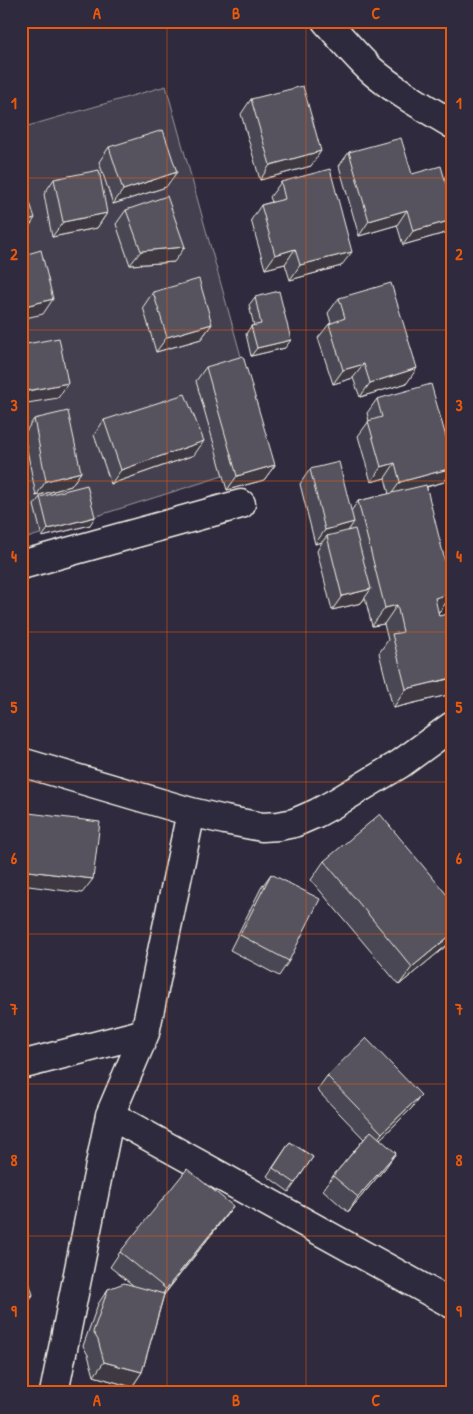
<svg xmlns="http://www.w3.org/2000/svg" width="473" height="1414" viewBox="0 0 473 1414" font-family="'Patrick Hand',sans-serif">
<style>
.green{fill:#454050;stroke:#9c989c}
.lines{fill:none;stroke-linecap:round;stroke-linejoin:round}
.minor-casing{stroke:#f4f1e8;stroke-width:31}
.minor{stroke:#2f2a3d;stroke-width:28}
.wall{fill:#4a4752;stroke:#f4f1e8}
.shaded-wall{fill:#3c3942;stroke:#f4f1e8}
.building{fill:#56525f;stroke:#f4f1e8}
.grid{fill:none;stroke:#e8590c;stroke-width:1;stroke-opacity:0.55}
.neatline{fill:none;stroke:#e8590c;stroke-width:2}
.grid-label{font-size:16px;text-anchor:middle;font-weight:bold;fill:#e8590c}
</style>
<rect width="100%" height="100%" fill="#2f2a3d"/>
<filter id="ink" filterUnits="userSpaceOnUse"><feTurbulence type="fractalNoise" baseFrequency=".02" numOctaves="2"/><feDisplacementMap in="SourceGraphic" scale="10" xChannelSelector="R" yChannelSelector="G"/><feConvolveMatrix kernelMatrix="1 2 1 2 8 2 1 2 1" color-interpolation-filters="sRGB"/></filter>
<g filter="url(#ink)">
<path class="green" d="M166 86 270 461 21 540V128Z"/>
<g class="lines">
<g class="minor-casing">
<path id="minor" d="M326 21C341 38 355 55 371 70 395 91 424 107 452 124
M21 565 241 504
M21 762 191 812 225 820 262 827 279 826 294 823 317 813 337 802 400 764 452 726
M21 1065 145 1033
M110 1115 452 1304
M54 1393 110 1115 145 1033 191 812"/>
</g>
<use href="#minor" class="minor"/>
</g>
<path class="wall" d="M251 99 311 166 260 180 241 114Z
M109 147 166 187 113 204 99 162Z
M349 152 412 174 452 205V224L445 233 403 245 397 225 359 236 339 166Z
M54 179 107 213 97 228 52 237 44 194Z
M281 182 341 266 290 280 285 264 265 269 251 220 261 205 272 202 270 197Z
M126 210 174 262 130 265 116 224Z
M153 292 212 324 201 339 156 352 143 307Z
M255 297 285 348 251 356 246 334 251 326H254L249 305Z
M339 298 407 383 360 397 353 378 333 384 318 338 329 324 331 323 328 313Z
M206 367 275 465 264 480 227 490 196 381Z
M377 399 444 482 427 487 440 611 438 612 452 694 393 708 379 653 388 640 384 624 372 626 365 598 361 603 332 610 317 551 322 542 315 544 300 484 310 469 351 511 358 501 389 494 385 478 371 482 358 436 369 421 367 413Z
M34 419 81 472 71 486 36 496 24 434Z
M104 420 194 455 111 484 94 435Z
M40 497 90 525 42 537 34 505Z
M324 861 452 901V941L399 985 311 880Z
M271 874 289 961 279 976 230 950 261 888Z
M327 1076 421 1095 411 1109 380 1139 386 1167 348 1212 323 1190 333 1176 364 1139 317 1090Z
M290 1142 313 1157 289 1192 267 1176Z
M233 1206 222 1221 164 1295 142 1372 132 1387 94 1376 88 1355 83 1346 98 1304 108 1289 134 1286 110 1267 120 1252Z"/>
<path class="shaded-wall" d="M321 151 311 166 260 180 270 165Z
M177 172 166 187 113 204 123 190Z
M407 210 397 225 359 236 369 221Z
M107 213 97 228 52 237 63 222Z
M35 218 25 233 21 234V222Z
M452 220V224L445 233 403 245 413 231Z
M185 247 174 262 130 265 141 251Z
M295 249 285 264 265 269 275 255Z
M352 252 341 266 290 280 300 265Z
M53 299 43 314 21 319V307Z
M212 324 201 339 156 352 167 337Z
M291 340 285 348 251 356 257 348Z
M364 364 353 378 333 384 343 370Z
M417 368 407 383 360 397 370 383Z
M68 383 58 398 21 404V393L22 392Z
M204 441 194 455 111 484 121 470Z
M395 463 385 478 371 482 381 467Z
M275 465 264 480 227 490 237 476Z
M452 468V471L444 482 390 496 400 482Z
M81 472 71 486 36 496 46 481Z
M95 517 90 525 42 537 48 529Z
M354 522 344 537 327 536 322 542 315 544 325 530Z
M371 589 361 603 332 610 342 596Z
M452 593V594L440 611 422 616 435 598Z
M397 605 384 624 372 626 385 608Z
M452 678V694L393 708 406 689Z
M21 870 93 879 82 893 21 885Z
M452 934V941L399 985 412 967Z
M421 1095 411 1109 372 1147 382 1133Z
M396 1153 386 1167 348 1212 358 1197Z
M233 1206 222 1221 156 1304 166 1289Z
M33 1295 23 1310H21V1299Z
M104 1362 142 1372 132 1387 94 1376Z"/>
<path class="building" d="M303 86 321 151 270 165 251 99Z
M163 130 177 172 123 190 109 147Z
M401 138 412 174 441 166 452 205V220L413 231 407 210 369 221 349 152Z
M330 169 352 252 300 265 295 249 275 255 261 205 285 199 281 182Z
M99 170 107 213 63 222 54 179Z
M21 176 35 218 21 222Z
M167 196 185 247 141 251 126 210Z
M41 250 53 299 21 307V256Z
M199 279 212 324 167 337 153 292Z
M391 283 417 368 370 383 364 364 343 370 329 324 345 318 339 298Z
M279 291 291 340 257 348 251 326 261 324 255 297Z
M59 338 68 383 22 392 21 388V345Z
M243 356 275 465 237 476 206 367Z
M431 384 452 458V468L400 482 395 463 381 467 368 421 382 417 377 399Z
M185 394 204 441 121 470 104 420Z
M68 411 81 472 46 481 34 419Z
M339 462 354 522 325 530 310 469Z
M87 485 95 517 48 529 40 497Z
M426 485 452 589V593L435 598 439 616 452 613V678L406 689 392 634 403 632 397 605 385 608 358 501Z
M355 529 371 589 342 596 327 536Z
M21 812 100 822 93 879 21 870Z
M380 814 452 901V934L412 967 324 861Z
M271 874 320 899 289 961 240 935Z
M366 1038 421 1095 382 1133 327 1076Z
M371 1131 396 1153 358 1197 333 1176Z
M290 1142 313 1157 295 1183 273 1168Z
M187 1169 233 1206 166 1289 120 1252Z
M21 1255 33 1295 21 1299Z
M124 1283 164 1294 142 1372 104 1362 98 1340 93 1332 108 1289Z"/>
</g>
<path class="grid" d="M167 21V1393M306 21V1393M21 178H452M21 330H452M21 481H452M21 632H452M21 782H452M21 934H452M21 1084H452M21 1236H452"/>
<rect width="473" height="1414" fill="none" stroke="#2f2a3d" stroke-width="55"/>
<rect x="28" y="28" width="418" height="1358" class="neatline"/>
<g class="grid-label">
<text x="97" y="19">A</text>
<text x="236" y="19">B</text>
<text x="376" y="19">C</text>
<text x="14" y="109">1</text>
<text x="459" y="109">1</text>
<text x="14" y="260">2</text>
<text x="459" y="260">2</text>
<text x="14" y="411">3</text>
<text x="459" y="411">3</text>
<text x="14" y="562">4</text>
<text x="459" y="562">4</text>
<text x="14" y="713">5</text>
<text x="459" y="713">5</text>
<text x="14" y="864">6</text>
<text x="459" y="864">6</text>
<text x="14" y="1015">7</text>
<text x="459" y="1015">7</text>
<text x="14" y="1166">8</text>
<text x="459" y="1166">8</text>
<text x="14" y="1317">9</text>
<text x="459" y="1317">9</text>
<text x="97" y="1406">A</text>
<text x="236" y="1406">B</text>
<text x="376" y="1406">C</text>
</g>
</svg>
